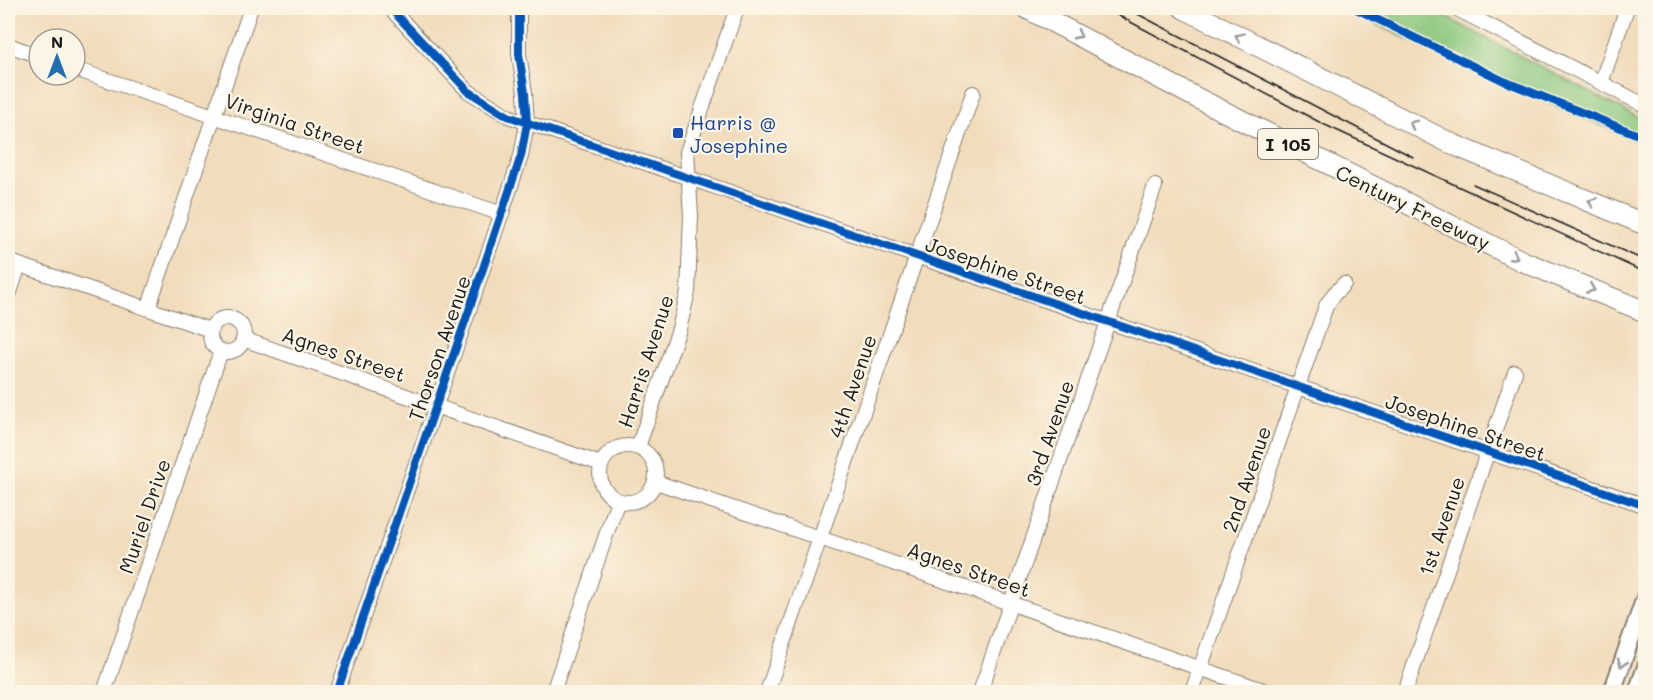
<svg xmlns="http://www.w3.org/2000/svg" width="1653" height="700" viewBox="0 0 1653 700" font-family="Mali,sans-serif">
<style>
.green{fill:#89c67c;stroke:#52714c;stroke-width:1.5}
.lines{fill:none;stroke-linecap:round;stroke-linejoin:round}
.minor-casing{stroke:#867c6c;stroke-width:16}
.major-casing{stroke:#867c6c;stroke-width:20}
.highway-casing{stroke:#867c6c;stroke-width:22}
.minor{stroke:#fff;stroke-width:14}
.major{stroke:#fff;stroke-width:16}
.highway{stroke:#fff;stroke-width:20}
.tram{stroke:#1c1c1c;stroke-width:1.5}
.cycleway-casing{stroke:#fcf5e5;stroke-width:11}
.cycleway{stroke:#0057b8;stroke-width:8}
.oneway{stroke:#999}
.transit-dot{fill:#1a4fb4;stroke:#fcf5e5;stroke-width:2}
.labels{text-anchor:middle;dominant-baseline:central;stroke-width:4.5;stroke-linejoin:round;paint-order:stroke}
.shield{fill:#fcf5e5;stroke:#5f5d58;stroke-width:1.5}
.shield-label{font-size:18px;font-weight:bold;fill:#1c1c1c}
.transit-label{font-size:20px;fill:#164399;stroke:#fcf5e5;text-anchor:start}
.street-label{font-size:20px;fill:#1c1c1c;stroke:#fcf5e5}
</style>
<rect width="100%" height="100%" fill="#fcf5e5"/>
<filter id="ink" filterUnits="userSpaceOnUse"><feTurbulence type="fractalNoise" baseFrequency=".0167" numOctaves="2"/><feDisplacementMap in="SourceGraphic" scale="12" xChannelSelector="R" yChannelSelector="G"/><feConvolveMatrix kernelMatrix="1 2 1 2 8 2 1 2 1" color-interpolation-filters="sRGB"/></filter>
<filter id="wash" filterUnits="userSpaceOnUse"><feTurbulence type="fractalNoise" baseFrequency=".008" numOctaves="4" result="noise"/><feDisplacementMap in="SourceGraphic" scale="24" xChannelSelector="R" yChannelSelector="G"/><feGaussianBlur stdDeviation="1.35" result="paint"/><feColorMatrix in="noise" values="0 0 0 0 0 0 0 0 0 0 0 0 0 0 0 0 0 1.4 0 .05"/><feComposite in="paint" operator="in"/></filter>
<g filter="url(#wash)">
<rect width="100%" height="100%" fill="#f1dcbb"/>
<path class="green" d="M1343 8H1429L1645 121V143L1502 84Z"/>
</g>
<g filter="url(#ink)">
<g class="lines">
<g class="minor-casing">
<path id="minor" d="M390 8 468 91 508 116 1646 506
M1455 8 1646 106
M8 45 39 56
M75 69 502 214
M1601 83 1627 8
M8 261 210 330
M8 298 19 265
M148 309 251 8
M210 335a17 17 0 1 1 34 0a17 17 0 1 1-34 0Z
M243 339 601 464
M600 474a28 28 0 1 1 56 0a28 28 0 1 1-56 0Z
M638 447 679 329 688 292 691 216 687 152 737 8
M656 482 1269 692
M104 692 221 351
M337 692 469 310 521 156 527 123 525 93 519 54V8
M553 692 618 500
M767 692 973 93
M980 692 1155 186
M1192 692 1326 306 1334 294 1344 284
M1405 692 1515 372"/>
</g>
<g class="major-casing">
<path id="major" d="M1612 692 1646 595
M1637 692 1646 667"/>
</g>
<g class="highway-casing">
<path id="highway" d="M1026 8 1197 98 1522 261 1646 312
M1183 8 1452 144 1646 225"/>
</g>
<use href="#minor" class="minor"/>
<use href="#major" class="major"/>
<use href="#highway" class="highway"/>
<path class="tram" d="M1104 8 1323 124 1646 273
M1126 8 1413 157
M1473 184 1646 261"/>
<g class="cycleway-casing">
<path id="cycleway" d="M390 8 468 91 508 116 1646 506
M1354 8 1504 81 1646 138
M337 692 469 310 521 156 527 123 525 93 519 54V8"/>
</g>
<use href="#cycleway" class="cycleway"/>
</g>
<defs><path id="oneway-chevron" d="M-2-3.5L2.5 0L-2 3.5" fill="none" stroke-width="1.6" stroke-linecap="round" stroke-linejoin="round" transform="scale(1.5)"/></defs>
<g class="oneway">
<use href="#oneway-chevron" transform="translate(1078 35) rotate(28)"/>
<use href="#oneway-chevron" transform="translate(1239 37) rotate(-153)"/>
<use href="#oneway-chevron" transform="translate(1413 124) rotate(-153)"/>
<use href="#oneway-chevron" transform="translate(1592 202) rotate(-157)"/>
<use href="#oneway-chevron" transform="translate(1514 256) rotate(27)"/>
<use href="#oneway-chevron" transform="translate(1591 289) rotate(22)"/>
<use href="#oneway-chevron" transform="translate(1622 663) rotate(109)"/>
</g>
</g>
<rect class="transit-dot" x="672" y="127" width="12" height="12" rx="3"/>
<g class="labels">
<rect class="shield" x="1258" y="129" width="60" height="30" rx="4.5"/>
<g class="shield-label">
<text x="1288" y="144">I 105</text>
</g>
<g class="transit-label">
<text x="690" y="122">Harris @<tspan x="690" dy="23">Josephine</tspan></text>
</g>
<g class="street-label">
<text transform="translate(295 123) rotate(19)">Virginia Street</text>
<text transform="translate(1413 207) rotate(26)">Century Freeway</text>
<text transform="translate(1006 270) rotate(19)">Josephine Street</text>
<text transform="translate(439 348) rotate(-71)">Thorson Avenue</text>
<text transform="translate(344 354) rotate(19)">Agnes Street</text>
<text transform="translate(645 361) rotate(-72)">Harris Avenue</text>
<text transform="translate(852 386) rotate(-71)">4th Avenue</text>
<text transform="translate(1466 427) rotate(19)">Josephine Street</text>
<text transform="translate(1049 433) rotate(-71)">3rd Avenue</text>
<text transform="translate(1246 479) rotate(-71)">2nd Avenue</text>
<text transform="translate(144 516) rotate(-71)">Muriel Drive</text>
<text transform="translate(1441 526) rotate(-71)">1st Avenue</text>
<text transform="translate(969 569) rotate(19)">Agnes Street</text>
</g>
</g>
<rect width="1653" height="700" fill="none" stroke="#fcf5e5" stroke-width="30"/>
<g transform="translate(57 57)"><circle r="28" fill="#fcf5e5" stroke="#a29e95" stroke-width="1.5"/>
<path d="M0-4.5L10 22L0 15L-10 22Z" fill="#1f6fb2"/>
<text y="-9" font-size="16" font-weight="bold" text-anchor="middle" fill="#1c1c1c">N</text>
</g>
</svg>
